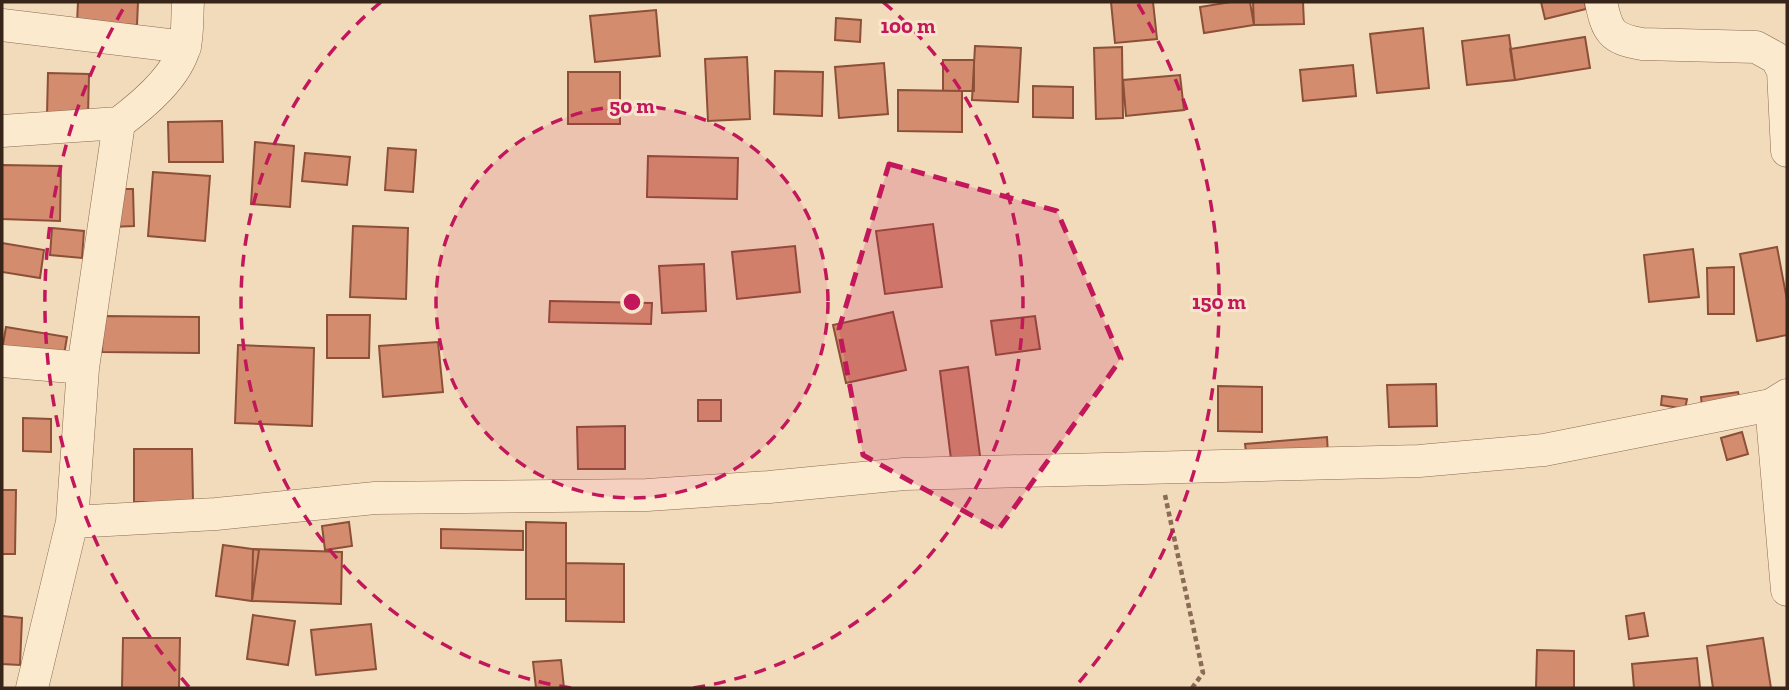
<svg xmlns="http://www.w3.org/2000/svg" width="1789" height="690" viewBox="0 0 1789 690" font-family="'Zilla Slab',serif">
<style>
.building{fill:#d38d6e;stroke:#8c4f37;stroke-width:2}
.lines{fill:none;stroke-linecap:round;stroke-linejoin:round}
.minor-casing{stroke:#8a6b54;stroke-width:33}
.path{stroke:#8a6b54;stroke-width:4.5;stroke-dasharray:5 3.5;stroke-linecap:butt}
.minor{stroke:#fceacf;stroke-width:32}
.marked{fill:#c2185b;fill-opacity:0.2;stroke:#c2185b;stroke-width:5;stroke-dasharray:14 9;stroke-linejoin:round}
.ring{fill:none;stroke:#c2185b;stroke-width:3.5;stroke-dasharray:12 9}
.centre{fill:#c2185b;stroke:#f8e6cc;stroke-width:3.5}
.ring-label{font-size:21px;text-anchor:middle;font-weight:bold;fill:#c2185b;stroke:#f8e6cc;stroke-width:6;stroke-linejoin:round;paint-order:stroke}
</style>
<rect width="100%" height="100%" fill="#f2dbbb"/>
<path class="building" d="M78 2H138L137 25 77 23Z
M1111 2H1153L1157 39 1115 43Z
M1231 2H1250L1254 25 1204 33 1200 7Z
M1253 2H1303L1304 24 1254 25Z
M1541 2H1585L1586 9 1545 19Z
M656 10 660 56 595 62 590 16Z
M836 18 861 20 860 42 835 40Z
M1423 28 1429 88 1377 93 1370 34Z
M1509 35 1515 80 1467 85 1462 41Z
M1585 37 1590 68 1515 80 1510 49Z
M975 46 1021 48 1018 102 972 100Z
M1122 47 1123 118 1096 119 1094 48Z
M747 57 750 119 708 121 705 59Z
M943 60H974V91H943Z
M884 63 888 114 839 118 835 67Z
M1353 65 1356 96 1303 101 1300 70Z
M775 71 823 72 822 116 774 114Z
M568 72H620V124H568Z
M48 73 89 74 88 116 47 115Z
M1180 75 1184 110 1126 116 1123 80Z
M1033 86 1073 87V118L1033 117Z
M898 90 962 91V132L898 131Z
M222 121 223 162H169L168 122Z
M255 142 294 146 290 207 251 204Z
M388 148 416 150 413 192 385 190Z
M305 153 350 157 347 185 302 181Z
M648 156 738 158 737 199 647 197Z
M2 165 61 166 60 221 2 219Z
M153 172 210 176 205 241 148 236Z
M110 189H133L134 226 111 227Z
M933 224 942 287 885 294 876 231Z
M353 226 408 228 406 299 350 297Z
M52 228 84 231 82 258 50 255Z
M2 243 44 250 40 278 2 272Z
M795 246 800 292 737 299 732 252Z
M1777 247 1787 300V335L1757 341 1740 254Z
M1693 249 1699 297 1649 302 1644 255Z
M704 264 706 311 662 313 659 266Z
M1734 267V314H1708L1707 268Z
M550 301 652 303 651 324 549 322Z
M893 312 906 370 846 383 833 325Z
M327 315H370L369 358H327Z
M103 316 199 317V353L102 352Z
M1035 316 1040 349 996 355 991 321Z
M6 327 67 337 63 361 2 350Z
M438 342 443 392 383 397 379 346Z
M238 345 314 348 312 426 235 423Z
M968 367 981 463 952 467 940 371Z
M1436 384 1437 426 1389 427 1387 385Z
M1218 386 1262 387V432L1218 431Z
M1738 392 1740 402 1702 407 1701 397Z
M1662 396 1687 399 1685 409 1661 405Z
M698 400H721V421H698Z
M23 418 51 419V452L23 451Z
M625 426V469H578L577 427Z
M1742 432 1748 454 1727 460 1721 438Z
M1327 437 1328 454 1247 460 1245 444Z
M134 449H192L193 502H134Z
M2 490H16L15 554H2Z
M349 522 352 546 325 550 322 526Z
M526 522 566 523V599H526Z
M441 529 523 531V550L441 548Z
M223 545 259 550 252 601 216 596Z
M253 549 342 552 341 604 252 601Z
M566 563 624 564V622L566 621Z
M1644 613 1648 636 1629 639 1626 616Z
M253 615 295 621 288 665 247 659Z
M2 616 22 618 20 665 2 664Z
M371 624 376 669 316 675 311 630Z
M123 638H180L179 688H122Z
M1763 638 1771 688H1713L1707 646Z
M1537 650 1574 651V688H1536Z
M1697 658 1700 688H1634L1632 664Z
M561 660 564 688H536L533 662Z"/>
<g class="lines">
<g class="minor-casing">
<path id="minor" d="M1601 2C1607 31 1611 39 1642 44L1756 47 1776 58 1783 71 1787 151
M2 25 185 47
M2 131 119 123
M2 361 83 368
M1771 405 1787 590
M72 522 216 514 375 498 647 495 769 487 904 474 1419 461 1544 450 1771 405 1787 395
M32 688 72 522 83 368 119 123C143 105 178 76 185 45 188 32 187 16 188 2"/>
</g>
<path class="path" d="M1165 495 1203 673 1192 688"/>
<use href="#minor" class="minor"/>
</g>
<path class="marked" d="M889 164 1057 211 1121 359 998 530 863 455 839 329Z"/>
<circle cx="632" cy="302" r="196" fill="#c2185b" fill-opacity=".12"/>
<g class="ring">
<circle cx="632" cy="302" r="196"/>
<path d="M571 688A391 391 0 0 1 381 2M883 2A391 391 0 0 1 693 688"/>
<path d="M189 687A587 587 0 0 1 126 4M1138 4A587 587 0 0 1 1075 687"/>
</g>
<circle cx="632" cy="302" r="10" class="centre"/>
<g class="ring-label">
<text x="908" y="33">100 m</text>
<text x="632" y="113">50 m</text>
<text x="1219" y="309">150 m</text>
</g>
<rect width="1789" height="690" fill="none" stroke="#38251a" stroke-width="7"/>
</svg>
